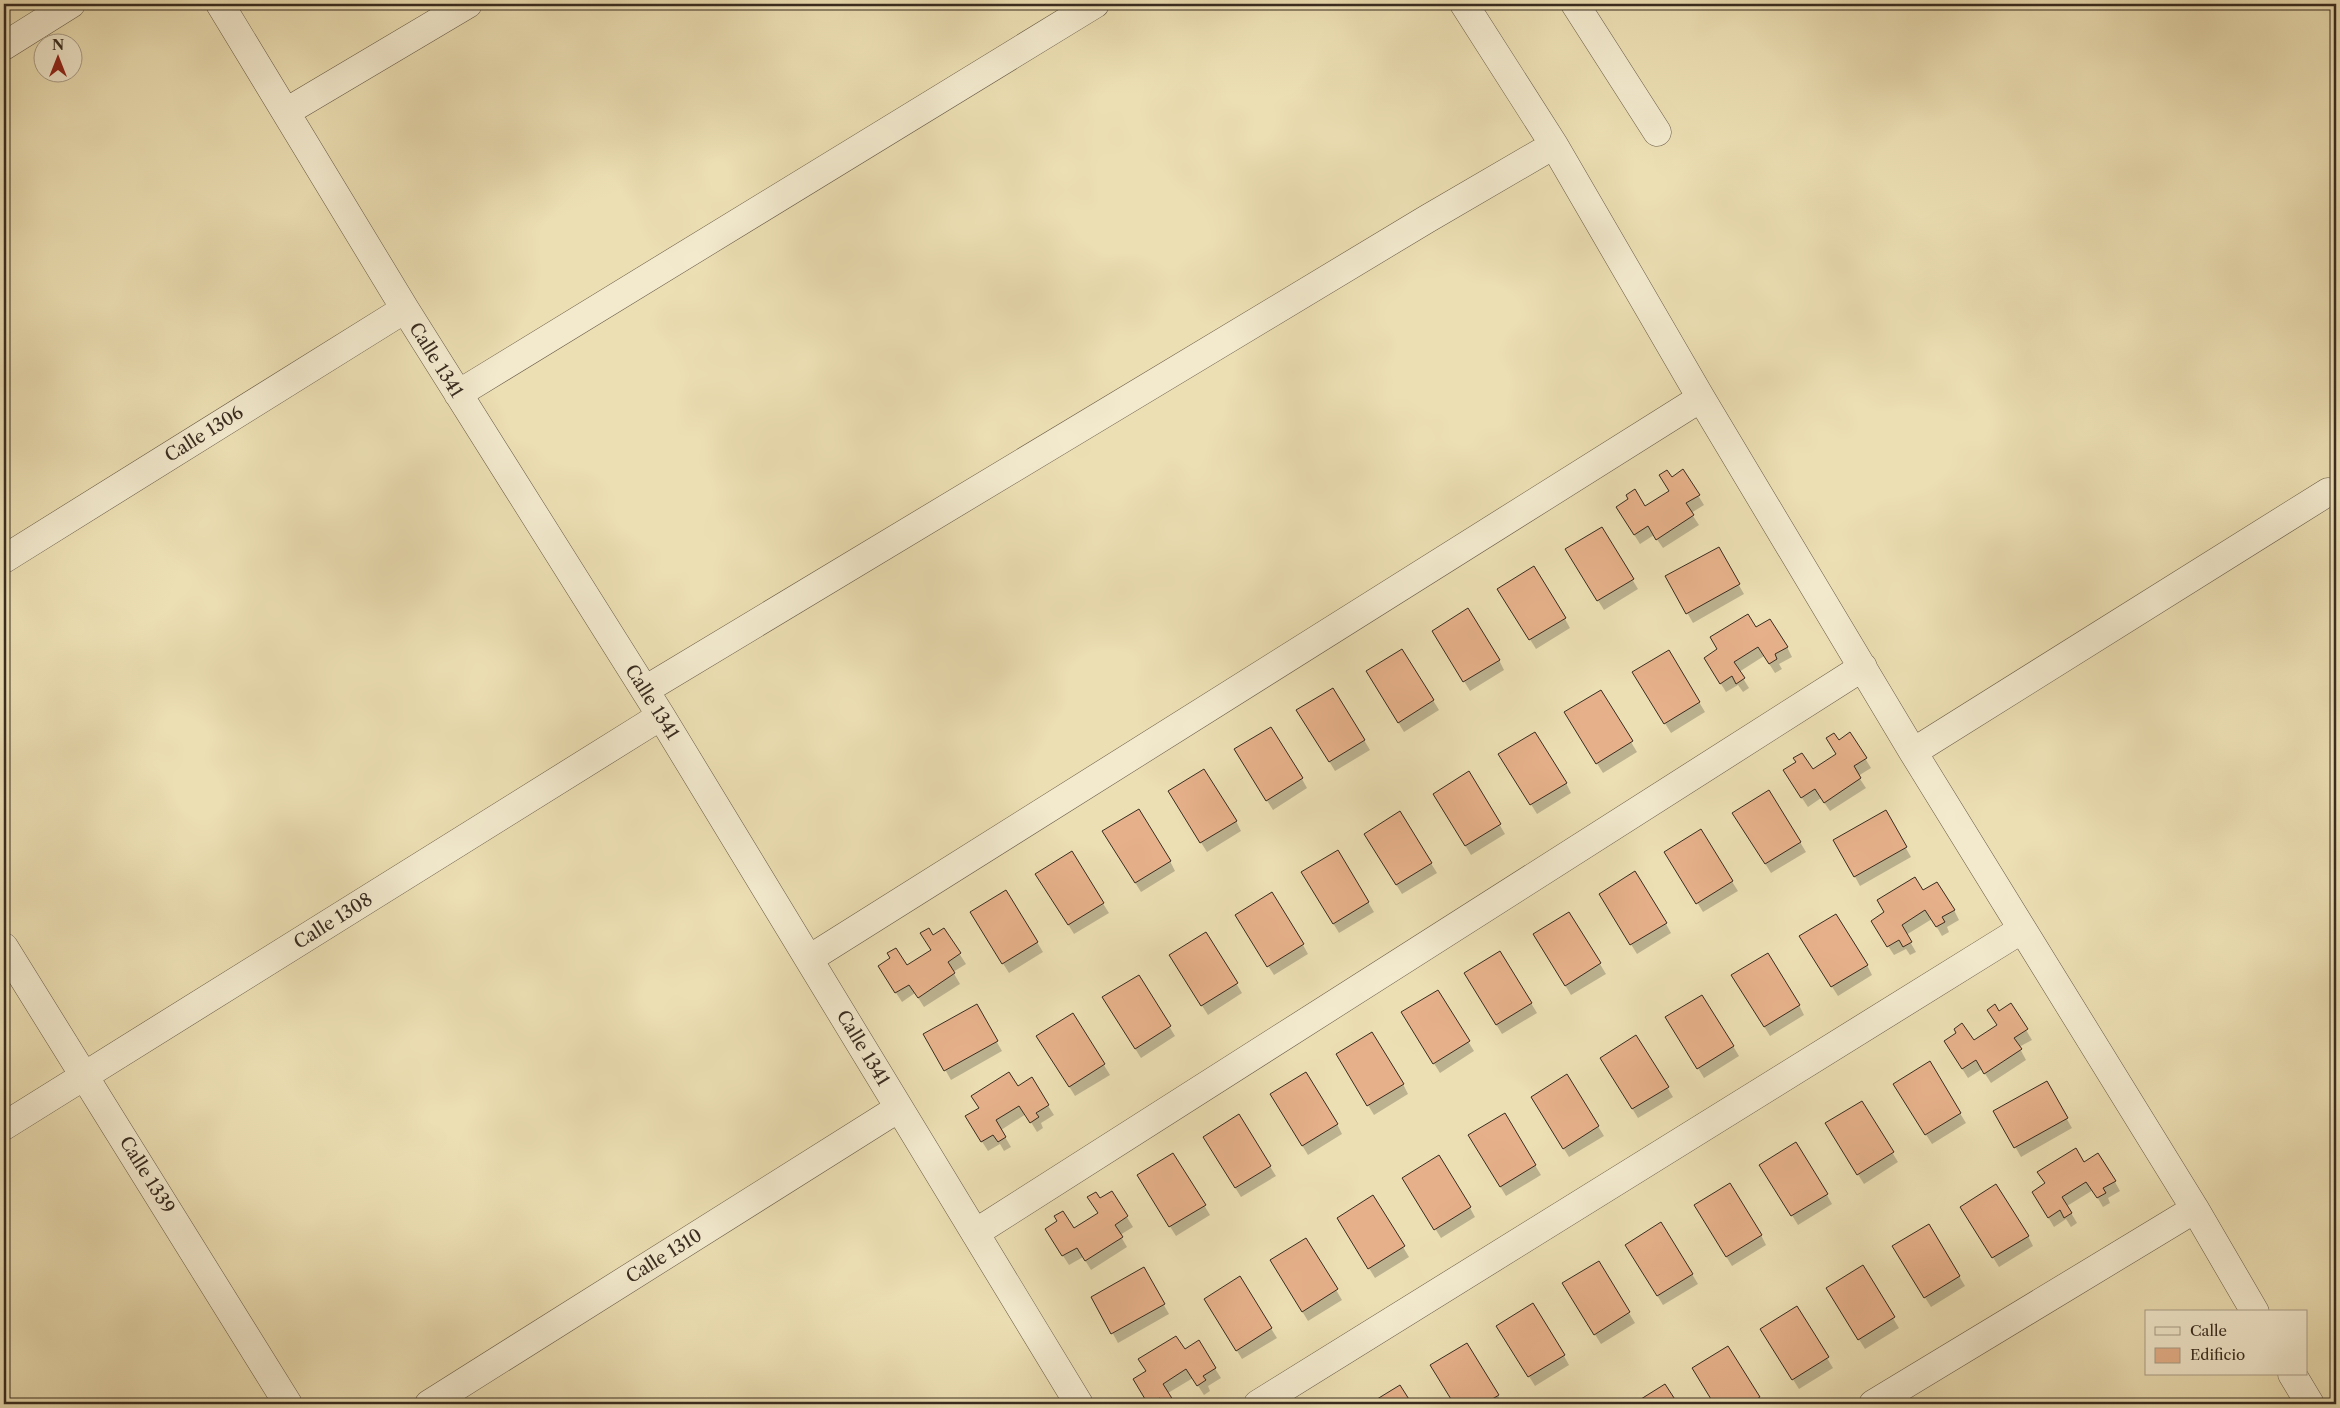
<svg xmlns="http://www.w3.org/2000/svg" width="2340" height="1408" viewBox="0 0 2340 1408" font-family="'Libre Caslon Text',serif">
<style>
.shadow{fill:#0003}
.building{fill:#e6b18a;stroke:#392c20}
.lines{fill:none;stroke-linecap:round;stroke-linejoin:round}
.street-casing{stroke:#665945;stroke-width:29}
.street{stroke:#f3eace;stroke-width:28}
.labels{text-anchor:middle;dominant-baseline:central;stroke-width:4;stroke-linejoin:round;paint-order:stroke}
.street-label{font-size:18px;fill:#392c20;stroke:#f3eace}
</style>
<rect width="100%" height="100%" fill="#ecdfb3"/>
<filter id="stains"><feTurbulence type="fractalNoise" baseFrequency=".004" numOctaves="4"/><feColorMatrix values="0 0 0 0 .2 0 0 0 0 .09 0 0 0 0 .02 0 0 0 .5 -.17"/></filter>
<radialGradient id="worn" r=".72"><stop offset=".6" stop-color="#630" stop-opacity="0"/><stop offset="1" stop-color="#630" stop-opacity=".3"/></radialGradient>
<path class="shadow" d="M1683 471 1704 505 1691 513 1699 525 1663 548 1654 535 1640 544 1623 517 1645 508 1670 492 1671 478Z
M1718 549 1744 594 1693 623 1667 577Z
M1572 559 1632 579 1638 589 1604 610Z
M1505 599 1565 619 1570 628 1536 649Z
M1756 629 1787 647 1792 657 1779 664 1782 669 1775 673 1764 656 1739 672 1749 688 1743 692 1738 685 1726 692 1711 668 1719 650Z
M1439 640 1499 660 1504 670 1470 691Z
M1402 650 1439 710 1404 732 1373 681Z
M1639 682 1699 702 1705 712 1671 733Z
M1600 691 1637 752 1603 773 1571 722Z
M1304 720 1364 740 1370 750 1335 771Z
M1850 734 1871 768 1858 776 1866 788 1830 811 1821 798 1808 807 1790 780 1813 771 1837 755 1838 741Z
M1241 759 1302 779 1307 788 1273 810Z
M1506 764 1566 783 1571 793 1537 814Z
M1469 773 1505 834 1471 855 1440 804Z
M1175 801 1236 821 1241 831 1207 852Z
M1885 812 1911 857 1860 886 1835 840Z
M1400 813 1437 873 1402 894 1371 844Z
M1739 822 1800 842 1806 852 1771 873Z
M1700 831 1738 891 1703 912 1672 862Z
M1109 841 1170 861 1175 871 1141 892Z
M1071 853 1109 913 1074 934 1043 884Z
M1308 882 1368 902 1374 912 1339 933Z
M1923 892 1954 910 1959 920 1947 927 1949 932 1942 936 1932 919 1906 935 1916 952 1910 955 1906 949 1894 955 1878 931 1886 913Z
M1606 904 1666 924 1671 933 1637 954Z
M1569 913 1606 974 1571 995 1540 944Z
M977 922 1037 942 1043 952 1009 973Z
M1242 925 1303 945 1308 954 1274 975Z
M944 930 966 964 953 972 960 984 924 1007 915 993 902 1002 885 976 907 966 932 950V937Z
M1206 933 1242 993 1208 1015 1176 965Z
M1806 946 1867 965 1872 975 1838 996Z
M1138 976 1175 1036 1141 1058 1109 1007Z
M1471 983 1531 1003 1537 1013 1502 1034Z
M1738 985 1799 1005 1804 1015 1770 1036Z
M1437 991 1474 1051 1440 1073 1408 1022Z
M2011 1005 2032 1040 2019 1047 2026 1060 1991 1083 1982 1069 1968 1078 1951 1051 1973 1042 1998 1026 1999 1012Z
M976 1006 1002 1051 951 1080 925 1034Z
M1073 1015 1110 1075 1075 1096 1044 1046Z
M1673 1027 1733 1046 1739 1056 1704 1078Z
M1929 1063 1966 1123 1932 1144 1900 1094Z
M1343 1064 1403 1084 1408 1094 1374 1115Z
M1607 1067 1667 1087 1673 1097 1638 1118Z
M1567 1076 1604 1136 1569 1157 1538 1107Z
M1031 1079 1054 1115 1041 1123 1043 1128 1037 1132 1026 1114 1001 1130 1011 1147 1004 1151 1000 1144 988 1151 972 1126 1018 1087Z
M2046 1083 2072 1128 2021 1157 1995 1111Z
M1861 1102 1898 1162 1864 1184 1832 1133Z
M1277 1104 1337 1124 1342 1134 1308 1155Z
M1504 1115 1541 1175 1506 1196 1475 1145Z
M1238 1116 1276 1176 1241 1197 1210 1147Z
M2084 1163 2115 1182 2120 1191 2108 1198 2110 1203 2103 1207 2093 1190 2067 1206 2077 1223 2071 1227 2066 1219 2054 1227 2039 1202Z
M1767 1175 1827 1195 1832 1204 1798 1225Z
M1144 1185 1204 1205 1210 1215 1176 1236Z
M1410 1188 1470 1208 1475 1217 1441 1238Z
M1112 1193 1133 1227 1120 1235 1127 1247 1091 1270 1083 1257 1069 1265 1052 1239 1074 1229 1099 1213 1100 1200Z
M1373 1197 1409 1257 1375 1278 1344 1228Z
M1701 1215 1761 1235 1766 1245 1732 1266Z
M1967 1216 2028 1236 2033 1246 1999 1267Z
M1306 1239 1342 1300 1308 1321 1277 1270Z
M1632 1254 1692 1274 1698 1284 1663 1305Z
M1899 1256 1959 1276 1965 1286 1931 1307Z
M1598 1262 1635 1323 1601 1344 1569 1293Z
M1862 1267 1899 1328 1865 1349 1833 1298Z
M1143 1269 1169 1314 1118 1343 1093 1297Z
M1240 1278 1277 1338 1242 1359 1211 1309Z
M1797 1308 1833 1368 1799 1389 1768 1339Z
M1504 1336 1564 1356 1569 1365 1535 1386Z
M1198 1342 1221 1378 1208 1386 1210 1391 1204 1395 1193 1378 1168 1393 1174 1404H1149L1134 1380Z
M1467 1345 1503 1404H1455L1437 1375Z
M1728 1347 1763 1404H1715L1693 1368Z"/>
<path class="building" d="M1683 469 1700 495 1686 503 1694 515 1656 540 1648 526 1634 535 1616 507 1628 499 1626 495 1635 489 1645 506 1669 491 1659 475 1667 470 1672 477Z
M1602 527 1634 579 1597 601 1565 549Z
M1719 547 1740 584 1686 614 1665 576Z
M1534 566 1566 618 1529 640 1497 589Z
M1468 608 1500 660 1463 682 1432 631Z
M1748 614 1756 627 1770 619 1788 647 1775 654 1777 659 1769 664 1758 647 1734 662 1745 678 1736 684 1732 676 1720 684 1704 658 1717 649 1710 637Z
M1402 649 1434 700 1398 723 1366 671Z
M1669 650 1700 702 1664 724 1632 672Z
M1333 688 1365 740 1329 762 1296 710Z
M1601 690 1633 741 1596 764 1564 712Z
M1271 727 1303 778 1266 801 1234 749Z
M1535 732 1567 783 1530 805 1498 754Z
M1850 732 1867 758 1854 766 1861 778 1824 803 1815 789 1801 798 1783 770 1796 762 1793 758 1802 753 1813 769 1836 754 1826 738 1834 733 1839 740Z
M1204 769 1237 821 1200 843 1168 791Z
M1469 771 1501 824 1465 846 1433 794Z
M1769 790 1801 842 1765 864 1732 813Z
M1139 809 1171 861 1135 883 1102 831Z
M1886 810 1907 847 1854 877 1833 840Z
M1400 811 1432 863 1396 885 1364 834Z
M1701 829 1733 881 1696 904 1664 852Z
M1338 850 1369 902 1333 924 1301 872Z
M1072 851 1104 903 1068 925 1035 874Z
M1635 871 1667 923 1630 945 1599 894Z
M1915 877 1923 890 1937 882 1955 910 1942 917 1945 922 1936 927 1925 910 1902 925 1912 942 1903 947 1899 940 1887 947 1871 921 1884 912 1877 900Z
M1006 890 1038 942 1002 964 970 912Z
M1272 892 1304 944 1267 967 1235 915Z
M1569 912 1601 963 1565 986 1533 934Z
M1836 914 1868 965 1831 987 1799 936Z
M929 928 933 935 944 928 961 953 948 962 955 973 918 998 909 985 895 993 878 966 890 958 887 953 896 948 907 965 931 950 920 933Z
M1206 932 1238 983 1201 1006 1169 955Z
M1500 951 1532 1003 1496 1025 1464 973Z
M1768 953 1800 1005 1764 1027 1731 975Z
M1139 975 1171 1026 1135 1049 1102 997Z
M1438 990 1470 1041 1433 1064 1401 1012Z
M1702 995 1734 1046 1697 1069 1665 1017Z
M2011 1003 2028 1029 2014 1038 2022 1049 1984 1074 1976 1060 1962 1069 1944 1041 1956 1033 1954 1029 1962 1023 1974 1040 1997 1025 1987 1010 1995 1004 1999 1011Z
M977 1004 998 1041 944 1071 923 1034Z
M1073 1013 1105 1064 1069 1087 1036 1036Z
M1372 1032 1404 1084 1367 1106 1336 1054Z
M1636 1035 1669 1087 1632 1109 1600 1058Z
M1930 1061 1961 1113 1925 1135 1893 1084Z
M1009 1072 1018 1086 1032 1077 1049 1105 1036 1113 1039 1117 1030 1123 1019 1106 996 1120 1006 1137 998 1142 993 1135 981 1142 965 1116 979 1108 971 1096Z
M1306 1072 1338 1124 1302 1146 1270 1094Z
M1567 1074 1599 1126 1563 1149 1531 1097Z
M2047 1081 2068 1118 2014 1148 1993 1111Z
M1862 1101 1894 1152 1857 1175 1825 1123Z
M1505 1113 1536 1165 1500 1187 1468 1135Z
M1239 1114 1271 1166 1235 1188 1203 1137Z
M1796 1142 1828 1194 1791 1216 1759 1165Z
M2076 1148 2084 1162 2098 1153 2116 1181 2103 1188 2106 1193 2097 1198 2086 1182 2062 1197 2072 1213 2064 1218 2060 1210 2048 1218 2032 1192 2045 1183 2037 1172Z
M1173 1153 1206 1205 1169 1227 1137 1175Z
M1439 1155 1471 1207 1434 1230 1402 1178Z
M1730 1183 1762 1235 1726 1257 1694 1205Z
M1996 1184 2029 1236 1992 1258 1960 1207Z
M1112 1191 1128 1216 1115 1225 1123 1237 1085 1261 1077 1248 1062 1256 1045 1229 1057 1221 1054 1216 1063 1211 1074 1228 1098 1213 1087 1197 1096 1192 1100 1198Z
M1373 1195 1405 1246 1368 1269 1337 1218Z
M1661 1222 1693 1274 1657 1296 1625 1245Z
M1929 1224 1960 1276 1924 1298 1892 1246Z
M1306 1238 1338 1289 1302 1312 1270 1260Z
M1599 1261 1630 1312 1594 1335 1562 1283Z
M1863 1265 1895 1317 1858 1340 1826 1288Z
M1144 1267 1165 1304 1111 1334 1091 1297Z
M1240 1276 1272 1328 1236 1351 1204 1299Z
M1533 1303 1565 1355 1528 1377 1496 1326Z
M1797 1306 1829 1357 1792 1380 1760 1329Z
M1176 1336 1185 1349 1199 1340 1216 1368 1203 1376 1206 1380 1197 1386 1186 1369 1163 1384 1173 1400 1165 1404 1160 1398 1148 1404 1133 1379 1146 1371 1138 1359Z
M1467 1343 1499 1395 1484 1404H1454L1430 1365Z
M1728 1346 1760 1397 1749 1404H1714L1692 1368Z
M1665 1384 1678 1404H1633Z
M1400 1385 1412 1404H1369Z"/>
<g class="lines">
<g class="street-casing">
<path id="street" d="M220 4 405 309 661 716 1079 1404
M1464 4 1554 145 1701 398 1913 752 2195 1209 2255 1312
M1575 4 1657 132
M4 46 71 4
M286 112 468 4
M458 394 1095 4
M4 559 405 309
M645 690 1427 219 1554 145
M1913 752 2328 492
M4 947 288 1404
M809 959 1701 398
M4 1126 661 716
M975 1233 1863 667
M2292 1374 2310 1404
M429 1404 899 1108
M1258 1404 2021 930
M1873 1404 2195 1209"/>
</g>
<use href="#street" class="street"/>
</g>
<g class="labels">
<g class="street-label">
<text transform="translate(436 360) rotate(58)">Calle 1341</text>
<text transform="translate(204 434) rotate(-32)">Calle 1306</text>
<text transform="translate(652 702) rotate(58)">Calle 1341</text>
<text transform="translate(333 921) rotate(-32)">Calle 1308</text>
<text transform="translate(863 1048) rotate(59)">Calle 1341</text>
<text transform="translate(147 1175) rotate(58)">Calle 1339</text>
<text transform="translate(664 1256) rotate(-32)">Calle 1310</text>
</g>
</g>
<rect width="2340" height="1408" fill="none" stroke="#ecdfb3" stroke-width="20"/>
<rect x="5" y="5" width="2330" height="1398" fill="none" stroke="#392c20" stroke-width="2.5"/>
<rect x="10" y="10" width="2320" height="1388" fill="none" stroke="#392c20"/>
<rect x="2145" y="1310" width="162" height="65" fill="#f3eace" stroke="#a99e88"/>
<rect x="2155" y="1327" width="25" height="8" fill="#f3eace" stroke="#a99e88"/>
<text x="2190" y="1336" font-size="15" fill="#392c20">Calle</text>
<rect x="2155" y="1348" width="25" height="15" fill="#e6b18a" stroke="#a99e88"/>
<text x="2190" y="1360" font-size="15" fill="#392c20">Edificio</text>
<g transform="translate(58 58)"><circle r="24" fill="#f3eace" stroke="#a99e88"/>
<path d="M0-4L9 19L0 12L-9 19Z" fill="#8f2418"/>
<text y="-8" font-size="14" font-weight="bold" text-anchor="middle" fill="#392c20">N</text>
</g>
<rect width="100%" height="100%" filter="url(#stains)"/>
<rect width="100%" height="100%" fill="url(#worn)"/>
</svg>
